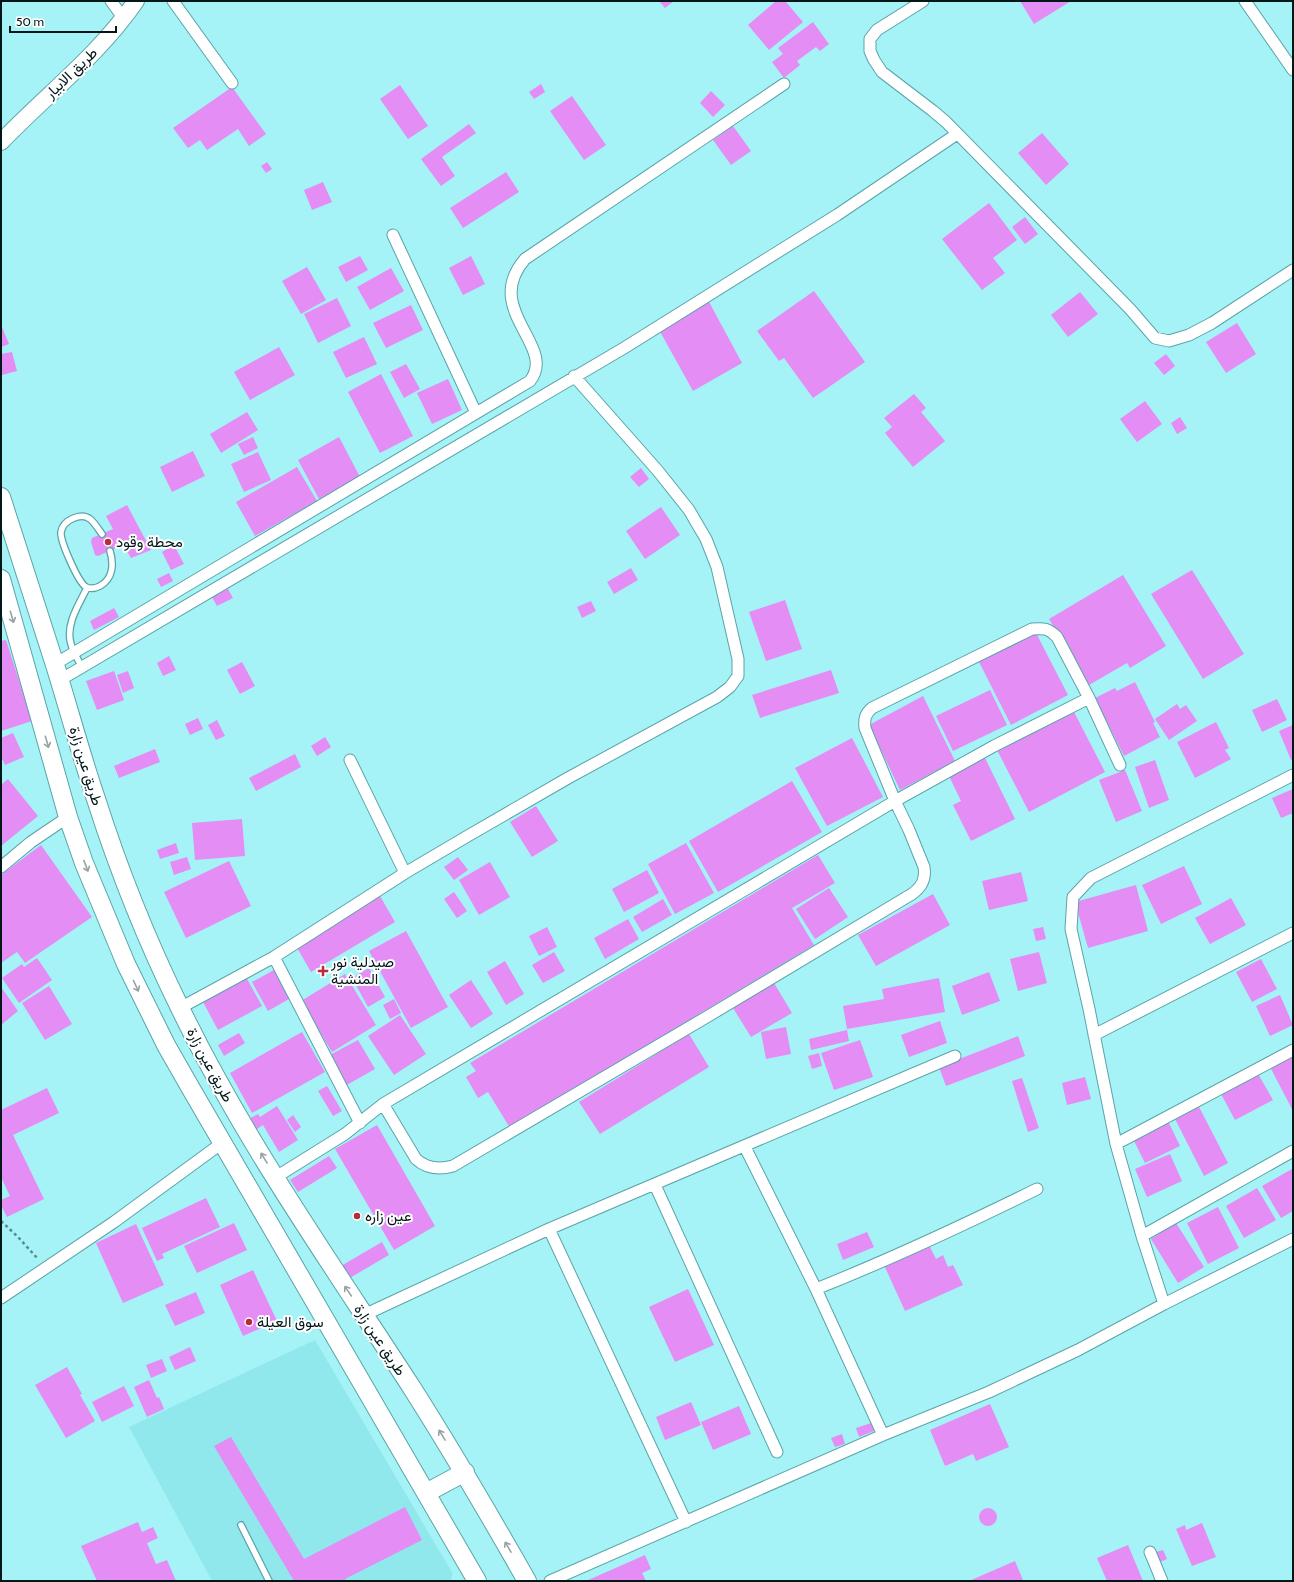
<svg xmlns="http://www.w3.org/2000/svg" width="1294" height="1582" viewBox="0 0 1294 1582" font-family="Cabin,Vazirmatn,sans-serif">
<style>
.built{fill:#90e8ed}
.building{fill:#e38df5}
.lines{fill:none;stroke-linecap:round;stroke-linejoin:round}
.lane-casing{stroke:#59a4a8;stroke-width:8}
.street-casing{stroke:#59a4a8;stroke-width:13}
.secondary-casing{stroke:#59a4a8;stroke-width:18}
.primary-casing{stroke:#59a4a8;stroke-width:20}
.path{stroke:#588b8d;stroke-width:2.5;stroke-dasharray:3 3;stroke-linecap:butt}
.lane{stroke:#fff;stroke-width:5.5}
.street{stroke:#fff;stroke-width:11}
.secondary{stroke:#fff;stroke-width:16}
.primary{stroke:#fff;stroke-width:18}
.oneway{stroke:#99a2a3}
.poi-dot{fill:#bb2a3a;stroke:#fff;stroke-width:1.5}
.labels{text-anchor:middle;dominant-baseline:central;stroke-width:4;stroke-linejoin:round;paint-order:stroke}
.street-label{font-size:15px;fill:#011718;stroke:#fff}
.poi-label{font-size:15px;fill:#011718;stroke:#fff;text-anchor:start}
</style>
<rect width="100%" height="100%" fill="#a6f3f7"/>
<path class="built" d="M315 1340 453 1574 450 1581H212L129 1427Z"/>
<path class="building" d="M659 1H674L665 8Z
M776 1H785L803 22 769 50 748 25Z
M1020 1H1071L1034 24Z
M813 22 829 44 820 51 816 47 797 61 800 65 784 78 772 62 783 54 778 48Z
M541 84 545 92 534 99 529 92Z
M400 85 428 126 408 139 380 99Z
M232 87 266 134 249 146 238 129 207 150 200 140 188 148 173 128Z
M711 91 725 105 713 117 700 103Z
M572 96 606 145 584 160 550 111Z
M469 124 476 133 442 157 455 176 441 186 421 159Z
M733 126 751 151 731 165 713 140Z
M1042 133 1069 164 1046 185 1018 153Z
M267 162 272 169 266 173 261 166Z
M506 172 519 192 463 228 450 208Z
M323 182 332 202 312 210 304 190Z
M989 203 1017 240 993 258 1005 273 982 290 942 239Z
M1025 217 1038 234 1025 244 1012 227Z
M360 256 368 270 346 282 338 267Z
M471 256 485 284 463 295 449 268Z
M307 267 326 300 301 314 282 281Z
M391 268 404 291 370 310 357 287Z
M814 291 865 362 813 398 784 358 779 361 757 331Z
M1080 292 1098 314 1068 337 1051 315Z
M337 298 351 326 318 343 304 314Z
M708 300 742 363 693 391 658 328Z
M411 305 423 330 386 348 373 323Z
M1237 323 1256 354 1226 373 1206 342Z
M2 327 9 344 1 347V328Z
M364 337 377 364 346 378 333 352Z
M279 347 295 375 250 400 234 372Z
M12 352 17 371 2 375 1 354Z
M1166 354 1175 366 1164 375 1154 363Z
M406 364 420 389 404 398 390 372Z
M381 374 413 436 380 453 348 392Z
M448 379 462 410 432 424 417 393Z
M914 394 926 408 921 412 945 441 913 467 885 433 892 427 884 418Z
M1145 401 1162 424 1137 442 1120 419Z
M247 412 258 430 221 453 210 434Z
M1180 417 1187 428 1177 434 1171 423Z
M253 437 258 448 244 455 238 444Z
M339 437 360 477 319 499 298 460Z
M193 451 205 476 172 492 160 467Z
M258 452 271 480 244 492 231 464Z
M297 467 317 501 255 536 236 502Z
M641 468 649 479 639 487 630 477Z
M127 505 151 550 131 558 123 545 98 556 95 555 91 542 92 538 113 529 106 516Z
M661 507 680 535 645 559 626 531Z
M174 545 184 564 171 570 162 552Z
M631 568 638 580 614 594 607 582Z
M1192 570 1244 654 1203 679 1151 594Z
M169 573 173 581 161 587 157 579Z
M1123 575 1166 646 1130 668 1127 663 1089 685 1049 619Z
M228 589 233 598 217 606 212 597Z
M785 600 802 649 766 661 749 612Z
M591 601 596 611 582 618 577 607Z
M114 608 119 617 94 630 90 621Z
M1036 633 1068 695 1011 725 979 662Z
M6 640 32 721 1 731V641Z
M169 656 176 670 163 676 157 663Z
M242 662 255 686 240 694 227 670Z
M831 670 839 693 760 718 752 695Z
M114 671 124 700 97 710 86 681Z
M128 671 134 688 123 693 117 675Z
M1135 682 1155 722 1153 723 1160 737 1124 756 1095 698 1115 688 1117 691Z
M990 690 1007 725 953 751 936 716Z
M923 696 955 761 900 790 869 725Z
M1277 699 1287 720 1262 732 1252 710Z
M1177 704 1180 709 1186 705 1197 721 1169 740 1155 719Z
M1073 710 1105 772 1029 812 997 750Z
M198 718 203 729 190 735 185 724Z
M217 720 225 736 216 740 208 725Z
M1216 722 1229 748 1225 750 1231 759 1195 778 1177 742Z
M1293 725V759L1291 760 1279 731Z
M13 733 24 757 5 765 1 757V738Z
M325 737 331 747 317 756 311 746Z
M852 738 883 797 827 826 795 768Z
M155 749 160 762 119 778 114 766Z
M295 754 301 767 256 791 249 778Z
M985 758 1015 819 971 841 953 805 961 801 949 776Z
M1155 760 1169 800 1149 808 1135 767Z
M1125 770 1142 811 1116 822 1099 780Z
M8 779 38 816 1 846V785Z
M792 781 822 832 718 892 689 841Z
M1293 789V813L1281 818 1272 798Z
M536 806 558 841 532 857 510 822Z
M242 819 245 856 195 860 192 823Z
M176 843 179 853 160 859 157 850Z
M686 843 714 893 675 914 648 864Z
M41 845 92 917 25 963 17 952 1 963V875Z
M818 855 835 883 792 908 814 945 510 1128 488 1092 478 1098 466 1077 476 1071 470 1063Z
M187 857 191 869 174 875 170 862Z
M458 857 468 870 454 880 444 867Z
M229 861 251 906 186 938 164 892Z
M490 862 510 897 479 915 459 880Z
M1184 866 1202 904 1161 924 1142 885Z
M647 870 659 893 624 912 612 889Z
M1021 872 1028 901 989 910 982 881Z
M1136 885 1148 931 1088 948 1075 902Z
M829 888 848 917 815 939 796 909Z
M454 892 467 911 457 918 444 899Z
M933 894 950 925 876 966 858 935Z
M380 896 395 922 311 972 296 946Z
M1231 898 1246 925 1210 944 1195 918Z
M663 899 672 915 642 932 633 917Z
M628 919 639 939 605 959 594 938Z
M547 927 557 947 539 956 529 936Z
M1043 927 1046 939 1036 941 1033 929Z
M406 931 448 1007 411 1028 369 951Z
M554 952 565 971 543 983 532 965Z
M1039 952 1047 983 1018 991 1010 959Z
M37 958 52 980 19 1003 2 978 22 964 24 967Z
M1261 959 1277 989 1252 1002 1236 972Z
M505 961 524 994 506 1005 487 972Z
M369 968 385 997 368 1007 352 978Z
M274 970 289 999 268 1011 252 982Z
M989 972 1000 1001 962 1015 952 986Z
M345 974 376 1025 332 1052 301 1001Z
M246 977 262 1006 218 1030 202 1000Z
M939 978 945 1012 847 1029 843 1006 884 999 882 989Z
M471 980 493 1014 471 1028 449 995Z
M774 983 792 1013 751 1037 733 1008Z
M49 986 72 1024 45 1040 22 1003Z
M1 987 18 1011 1 1025Z
M1280 995 1293 1025 1270 1036 1256 1006Z
M394 999 401 1013 390 1019 383 1005Z
M400 1015 426 1054 394 1075 368 1036Z
M940 1021 947 1043 909 1057 901 1035Z
M786 1027 791 1054 766 1059 761 1032Z
M847 1030 849 1041 811 1050 809 1039Z
M302 1032 325 1072 252 1113 230 1073Z
M239 1033 245 1043 224 1056 218 1045Z
M689 1034 709 1067 600 1134 579 1102Z
M1018 1036 1025 1056 946 1086 939 1067Z
M358 1040 375 1069 345 1086 328 1056Z
M860 1040 873 1077 834 1090 821 1053Z
M1293 1052V1111L1269 1065Z
M819 1053 822 1066 812 1069 808 1056Z
M1257 1072 1273 1100 1235 1120 1220 1092Z
M1085 1077 1091 1099 1067 1105 1062 1083Z
M1022 1078 1039 1128 1028 1132 1012 1081Z
M327 1086 342 1111 333 1116 318 1091Z
M47 1088 59 1113 13 1135 44 1199 7 1217 1 1205V1200L10 1196 1 1177V1110Z
M1198 1105 1228 1163 1204 1176 1174 1117Z
M277 1106 298 1140 279 1152 263 1125 254 1131 247 1120 258 1114 260 1117Z
M293 1115 301 1127 295 1132 287 1120Z
M1168 1121 1180 1146 1145 1163 1133 1139Z
M377 1125 435 1226 394 1250 335 1149Z
M1170 1154 1182 1181 1147 1197 1135 1169Z
M329 1156 337 1168 298 1192 290 1180Z
M1292 1169 1293 1171V1211L1281 1218 1262 1186Z
M1257 1188 1276 1220 1244 1238 1226 1206Z
M206 1198 220 1227 162 1254 164 1258 157 1261 142 1228Z
M1218 1207 1239 1248 1208 1264 1187 1223Z
M234 1223 247 1250 197 1273 184 1246Z
M1176 1223 1204 1267 1178 1283 1151 1239Z
M136 1224 164 1285 123 1303 96 1243Z
M867 1232 874 1247 843 1260 837 1244Z
M382 1242 389 1255 348 1279 341 1266Z
M929 1245 936 1259 943 1255 948 1267 953 1265 963 1285 905 1311 884 1265Z
M253 1270 277 1321 243 1336 220 1285Z
M688 1289 714 1345 675 1362 649 1307Z
M196 1292 205 1313 175 1326 165 1305Z
M190 1347 196 1361 175 1370 169 1357Z
M162 1359 167 1371 151 1378 146 1365Z
M67 1367 82 1394 80 1395 95 1421 66 1438 35 1385Z
M149 1380 157 1398 159 1397 164 1409 147 1417 134 1387Z
M124 1386 134 1406 102 1422 92 1402Z
M691 1402 701 1425 665 1440 656 1417Z
M990 1404 1009 1447 976 1461 973 1454 945 1466 930 1430Z
M739 1406 751 1434 713 1450 701 1422Z
M871 1423 874 1431 859 1437 856 1428Z
M842 1434 845 1444 835 1447 831 1438Z
M231 1437 307 1564 304 1559 405 1507 422 1540 345 1579 346 1581H294L214 1446Z
M979 1517a9 9 0 1 1 18 0a9 9 0 1 1-18 0Z
M138 1522 142 1532 153 1527 158 1538 147 1543 156 1564 167 1560 176 1581H97L81 1546Z
M1202 1523 1216 1557 1192 1566 1176 1529 1185 1525 1186 1530Z
M1128 1545 1143 1581H1107L1097 1558Z
M1163 1550 1167 1559 1160 1562 1156 1552Z
M645 1555 651 1569 642 1573 646 1581H586Z
M1015 1561 1023 1580 1021 1581H969Z"/>
<g class="lines">
<g class="lane-casing">
<path id="lane" d="M102 534C98 529 95 523 90 519 81 512 63 520 61 532 60 541 78 582 86 587 90 589 96 588 100 586 113 579 114 564 110 551
M82 667C78 660 73 652 71 644 65 625 79 604 87 588
M241 1525 269 1581"/>
</g>
<g class="street-casing">
<path id="street" d="M111 1 124 19
M173 1 232 83
M923 1 877 30 870 39V51L874 60 882 72 933 111 946 122 1130 309 1155 338 1169 341 1189 335 1212 323 1293 270
M1245 1 1293 70
M393 235 476 413
M55 664 530 381C558 346 481 310 525 259L784 84
M60 680 624 348 837 215 957 134
M350 760 405 873
M1 867 31 842 68 817
M274 957 360 1123
M180 1008 274 957 405 873 466 837 568 778 717 697 730 687 738 676V659L717 567 706 539 689 510 658 471 574 376
M1094 1035 1293 933
M383 1104 416 1159C427 1169 439 1170 453 1166L705 1018 912 894C922 887 926 879 924 867L909 830 895 801 865 728C864 719 865 714 872 708L1032 629C1044 628 1048 628 1057 637L1089 698 1120 765
M1116 1144 1293 1050
M745 1147 816 1289 883 1435
M276 1177 345 1134 383 1104 895 801 994 746 1089 698
M655 1185 777 1452
M549 1229 686 1522
M1142 1236 1293 1151
M816 1289C891 1259 964 1225 1037 1189
M1 1298 114 1222 222 1143
M1164 1304 1142 1236 1116 1144 1089 1009 1071 929 1073 897 1091 878 1293 775
M364 1315 549 1229 955 1056
M1150 1552 1162 1581
M550 1581 883 1435 989 1392 1078 1350 1164 1304 1293 1239"/>
</g>
<g class="secondary-casing">
<path id="secondary" d="M1 142C46 95 99 55 136 1"/>
</g>
<g class="primary-casing">
<path id="primary" d="M1 497C19 553 37 609 55 665 69 710 81 755 96 799 119 871 147 941 180 1008 245 1142 331 1263 412 1388 452 1451 490 1516 527 1581
M1 579 68 817 84 863 126 964 166 1045 190 1087 477 1581
M426 1493 465 1472"/>
</g>
<path class="path" d="M1 1221 18 1237 38 1259"/>
<use href="#lane" class="lane"/>
<use href="#street" class="street"/>
<use href="#secondary" class="secondary"/>
<use href="#primary" class="primary"/>
</g>
<defs><path id="oneway-shaft" d="M-6 0H5M1.5-3L5.5 0L1.5 3" fill="none" stroke-width="1.6" stroke-linecap="round" stroke-linejoin="round"/></defs>
<g class="oneway">
<use href="#oneway-shaft" transform="translate(12 617) rotate(74)"/>
<use href="#oneway-shaft" transform="translate(47 742) rotate(74)"/>
<use href="#oneway-shaft" transform="translate(86 866) rotate(69)"/>
<use href="#oneway-shaft" transform="translate(136 986) rotate(65)"/>
<use href="#oneway-shaft" transform="translate(264 1158) rotate(-122)"/>
<use href="#oneway-shaft" transform="translate(348 1291) rotate(-124)"/>
<use href="#oneway-shaft" transform="translate(442 1435) rotate(-122)"/>
<use href="#oneway-shaft" transform="translate(508 1547) rotate(-120)"/>
</g>
<g class="poi-dot">
<circle cx="108" cy="542" r="4"/>
<path d="M321 965h4v4h4v4h-4v4h-4v-4h-4v-4h4z"/>
<circle cx="357" cy="1216" r="4"/>
<circle cx="249" cy="1322" r="4"/>
</g>
<g class="labels">
<g class="street-label">
<text transform="translate(71 73) rotate(-44)">طريق الابيار</text>
<text transform="translate(86 766) rotate(73)">طريق عين زارة</text>
<text transform="translate(210 1065) rotate(62)">طريق عين زارة</text>
<text transform="translate(380 1340) rotate(57)">طريق عين زارة</text>
</g>
<g class="poi-label">
<text x="116" y="542">محطة وقود</text>
<text x="331" y="962">صيدلية نور<tspan x="331" dy="17">المنشية</tspan></text>
<text x="365" y="1216">عين زاره</text>
<text x="257" y="1322">سوق العيلة</text>
</g>
</g>
<rect width="1294" height="1582" fill="none" stroke="#011718" stroke-width="4"/>
<path d="M10 26v6h106v-6" fill="none" stroke="#011718" stroke-width="2"/>
<text x="16" y="26" font-size="12" fill="#011718" stroke="#ffffff" stroke-width="3" paint-order="stroke">50 m</text>
</svg>
